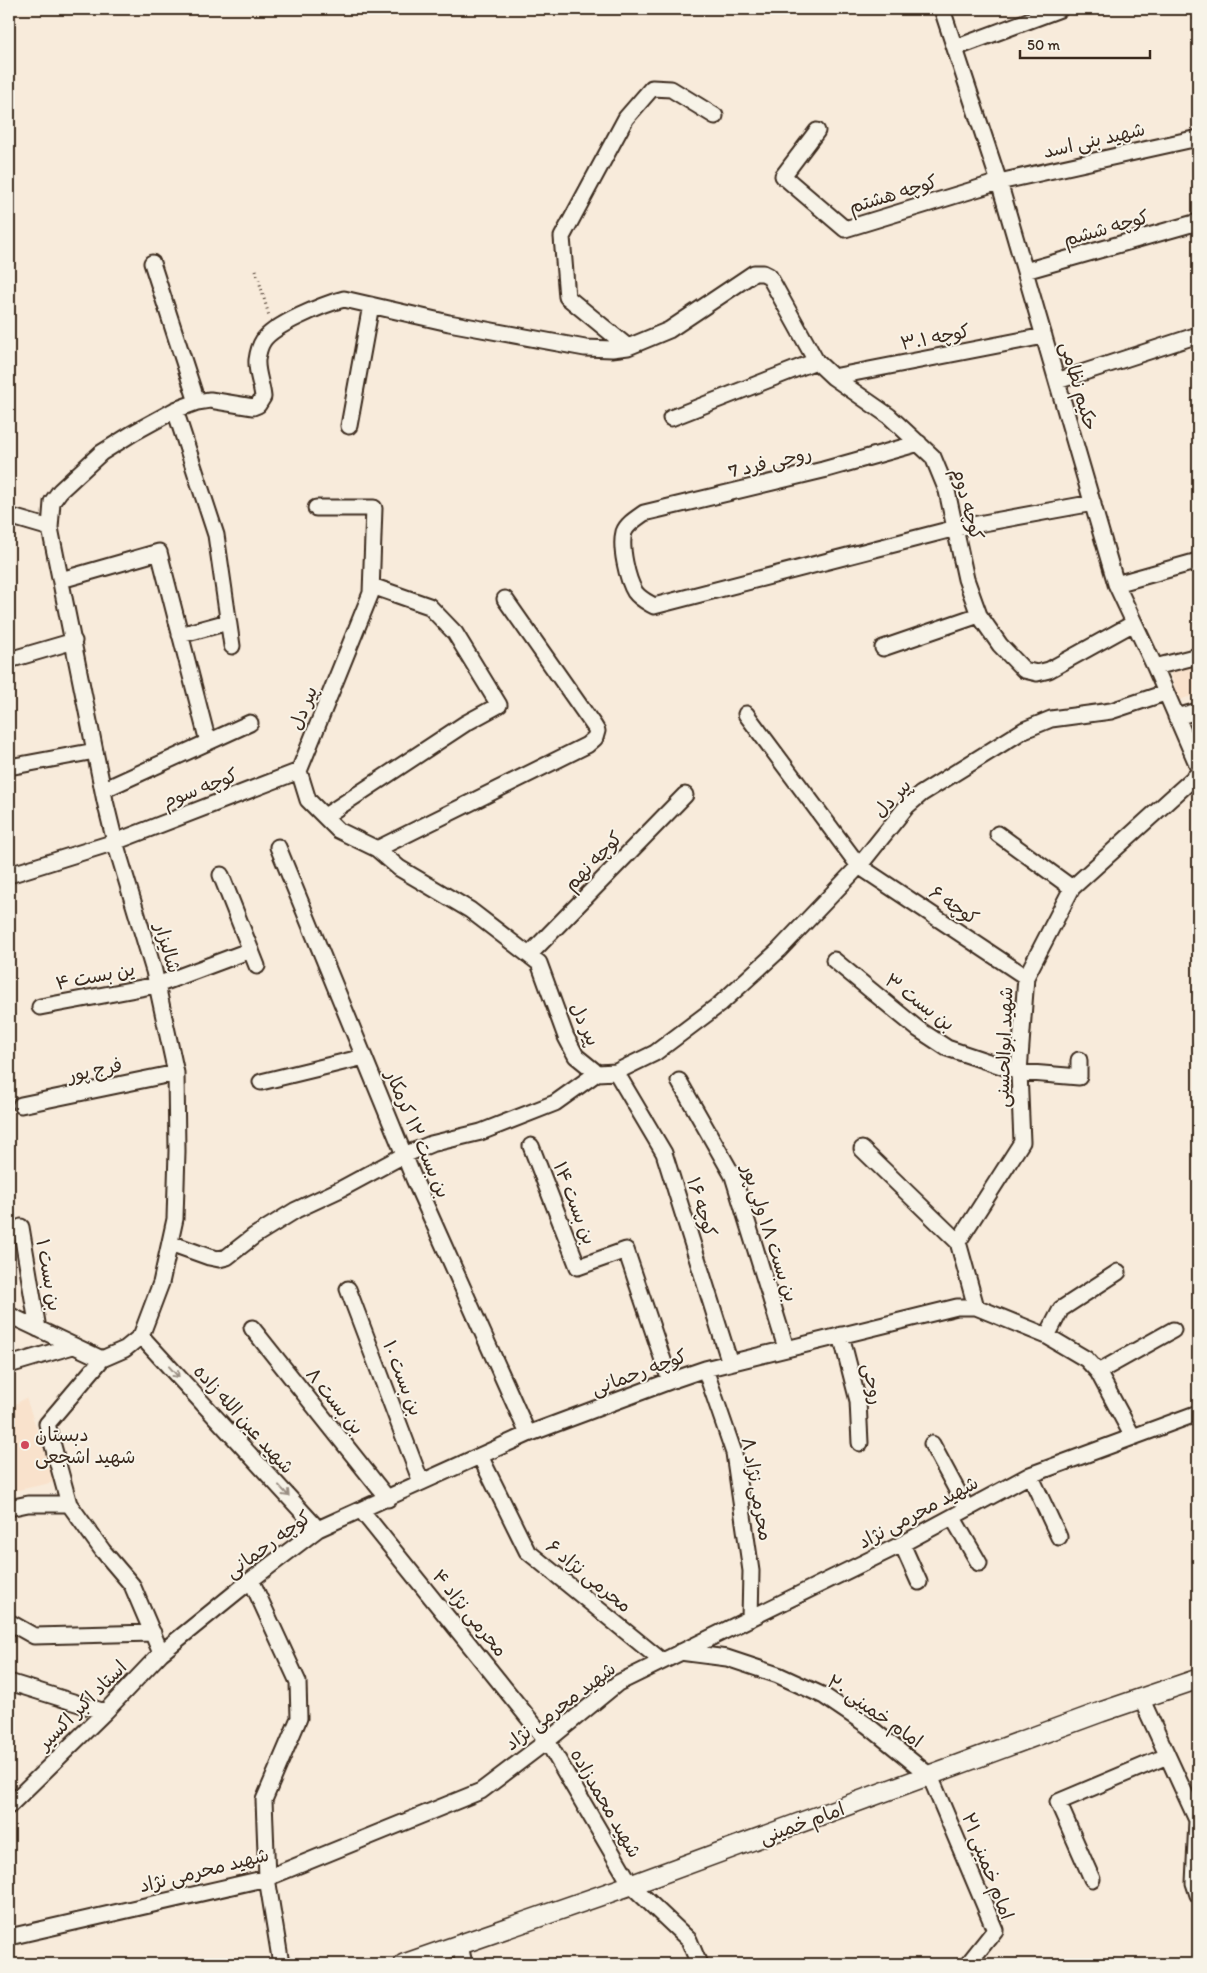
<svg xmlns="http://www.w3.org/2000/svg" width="1207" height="1973" viewBox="0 0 1207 1973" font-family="Itim,'Playpen Sans Arabic',sans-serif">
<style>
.built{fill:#f9e2cc}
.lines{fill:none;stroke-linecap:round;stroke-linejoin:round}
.minor-casing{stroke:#3b2a1e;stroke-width:19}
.tertiary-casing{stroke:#3b2a1e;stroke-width:22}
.path{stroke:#3b2a1e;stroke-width:3;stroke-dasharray:1 4;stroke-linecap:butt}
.minor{stroke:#f7f3e8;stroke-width:15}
.tertiary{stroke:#f7f3e8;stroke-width:19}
.oneway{stroke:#998e83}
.poi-dot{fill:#d1495b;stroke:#f7f3e8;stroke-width:2}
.labels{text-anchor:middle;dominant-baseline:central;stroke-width:4;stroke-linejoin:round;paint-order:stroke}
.street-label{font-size:19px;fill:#3b2a1e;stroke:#f7f3e8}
.poi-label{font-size:19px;fill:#3b2a1e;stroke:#f7f3e8;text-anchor:start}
</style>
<rect width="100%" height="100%" fill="#f8ebdb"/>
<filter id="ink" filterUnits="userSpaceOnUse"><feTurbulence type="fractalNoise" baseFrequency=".02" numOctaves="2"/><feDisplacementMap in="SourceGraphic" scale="10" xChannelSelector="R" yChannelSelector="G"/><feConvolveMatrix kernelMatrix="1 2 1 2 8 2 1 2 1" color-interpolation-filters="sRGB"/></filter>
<g filter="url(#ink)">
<path class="built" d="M1198 663V694L1179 700 1170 672Z
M26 1398 55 1482 9 1492V1408Z"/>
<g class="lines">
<g class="minor-casing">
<path id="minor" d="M942 9 999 182 1116 584 1155 667 1198 766
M955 48 1060 9
M817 131 783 176 845 229 999 182 1198 138
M152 263 197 402
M1025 271 1198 222
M628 347 567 297 562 237 626 118 652 88 671 89 715 116
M833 377 1044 336
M1057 381 1198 335
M175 410 216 535 232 646
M671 418 816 361
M349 426 371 305
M919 443 823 470 644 513C637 518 627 524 624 532 620 547 627 579 635 592 640 599 647 602 654 606L956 528 1093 503
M316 508H374L371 593 299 771 308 800 338 830 377 849 399 868 470 910 539 963 566 1037 576 1056 597 1073 616 1072 655 1053 720 1004 779 950 859 866 907 806 921 794 1024 730 1051 719 1111 711 1165 693
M9 516 50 528
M61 580 159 552 208 742
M1116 584 1198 561
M180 635 228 622
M883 648 979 615
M9 660 74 641
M1155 667 1198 656
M746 714 859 866 1026 977
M1176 717 1198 711
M9 767 95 751
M103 790 250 723
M325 816 466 723 499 705 455 633 429 606 372 586
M998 834 1072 888
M278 847 414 1179 528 1434
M377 849 587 745 595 738 597 731 594 726 505 599
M9 875 115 842 299 771
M221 875 257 966
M529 955 685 795
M834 960 918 1029 947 1048 1019 1072 1079 1077V1060
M40 1007 157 985 251 950
M616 1072 664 1153 730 1363
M679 1081 733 1176 786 1348
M261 1082 364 1057
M21 1105 176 1073
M531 1146 578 1267 626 1250 670 1381
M862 1149 958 1242
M21 1227 38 1329
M170 1243 209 1257 219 1259 227 1257 254 1236 296 1210 341 1189 404 1155 431 1144 481 1132 555 1103 597 1073
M348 1289 421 1482
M976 1307 958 1242 1022 1142 1019 1072 1026 977 1072 888 1198 774
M9 1315 102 1359
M252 1328 388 1499
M841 1335 858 1401 860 1443
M141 1336 318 1529
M1047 1336 1061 1309 1118 1272
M9 1365 73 1346
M705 1369 734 1453 751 1571 750 1619
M1098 1372 1173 1330
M932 1444 967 1509
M480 1456 527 1551 662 1661
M1030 1475 1059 1537
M9 1508 28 1504H69
M361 1510 547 1741 631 1885 689 1940 699 1964
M953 1518 979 1563
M902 1544 919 1582
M251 1580 298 1682 299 1718 264 1800 267 1878 281 1964
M9 1622 34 1636 153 1633
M680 1652 727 1658 778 1675 824 1696 867 1725 930 1776 995 1930 968 1964
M161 1653 132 1585 103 1551 69 1504 47 1424 102 1359 125 1349 141 1336 161 1283 175 1219 177 1151 176 1073 154 971 115 842 105 801 50 528 52 502 60 491 101 453 133 433 175 410 197 402 210 400 253 407 258 405 263 397C262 385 256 372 257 360 258 353 259 347 263 341 273 325 324 304 344 299L449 323 585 348 612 349 628 347 669 330 754 273H763L769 276 816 361 833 377 889 416 933 457 947 491 966 579 979 615 1000 645 1024 670 1037 673 1049 670 1134 623
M9 1682 105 1712
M1141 1698 1197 1820 1194 1883 1198 1895
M9 1806 105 1712 161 1653 251 1580 318 1529 528 1434 670 1381 705 1369 957 1307H976L1047 1336 1086 1359 1098 1372 1133 1437
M1092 1879 1058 1802 1167 1756
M9 1937 267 1878 481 1791 547 1741 618 1683 902 1544 1030 1475 1198 1413
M460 1945 464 1964"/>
</g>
<g class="tertiary-casing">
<path id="tertiary" d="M404 1964 631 1885 1101 1712 1198 1679"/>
</g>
<path class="path" d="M1190 9 1198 27
M256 270 269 316"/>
<use href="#minor" class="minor"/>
<use href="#tertiary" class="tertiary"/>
</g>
<defs><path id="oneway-shaft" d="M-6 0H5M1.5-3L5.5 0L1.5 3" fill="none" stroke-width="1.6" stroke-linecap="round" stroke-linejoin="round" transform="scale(1.25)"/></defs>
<g class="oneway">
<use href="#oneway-shaft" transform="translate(174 1372) rotate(48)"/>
<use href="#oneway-shaft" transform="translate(284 1491) rotate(48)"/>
</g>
</g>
<circle class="poi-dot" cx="25" cy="1445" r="5"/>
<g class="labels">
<g class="street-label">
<text transform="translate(1094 140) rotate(-13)">شهید بنی اسد</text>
<text transform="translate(893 194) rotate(-17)">کوچه هشتم</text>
<text transform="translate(1106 228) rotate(-16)">کوچه ششم</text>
<text transform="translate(935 337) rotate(-11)">کوچه ۳.۱</text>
<text transform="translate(1079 386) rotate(74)">حکیم نظامی</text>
<text transform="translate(770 462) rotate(-13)">روحی فرد 7</text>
<text transform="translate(968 504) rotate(75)">کوچه دوم</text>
<text transform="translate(303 708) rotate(-68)">پیر دل</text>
<text transform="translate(200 788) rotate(-21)">کوچه سوم</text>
<text transform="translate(892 798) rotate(-46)">پیر دل</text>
<text transform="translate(593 861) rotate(-46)">کوچه نهم</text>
<text transform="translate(954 905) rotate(34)">کوچه ۶</text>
<text transform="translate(168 948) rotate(74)">شالیزار</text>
<text transform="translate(95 976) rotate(-11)">ین بست ۴</text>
<text transform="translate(920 1002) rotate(37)">بن بست ۳</text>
<text transform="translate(585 1024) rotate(65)">پیر دل</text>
<text transform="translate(1004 1047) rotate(-88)">شهید ابوالحسنی</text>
<text transform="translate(95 1070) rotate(-12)">فرج پور</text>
<text transform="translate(418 1134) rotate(67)">بن بست ۱۲ کرمکار</text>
<text transform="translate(575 1203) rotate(69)">بن بست ۱۴</text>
<text transform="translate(702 1207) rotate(73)">کوچه ۱۶</text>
<text transform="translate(770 1233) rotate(72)">بن بست ۱۸ ولی پور</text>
<text transform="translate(49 1275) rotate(80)">بن بست ۱</text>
<text transform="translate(639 1372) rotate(-20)">کوچه رحمانی</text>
<text transform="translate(403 1378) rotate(69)">بن بست ۱۰</text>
<text transform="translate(873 1384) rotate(79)">روحی</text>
<text transform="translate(335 1401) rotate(51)">بن بست ۸</text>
<text transform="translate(244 1419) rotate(48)">شهید عین الله زاده</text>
<text transform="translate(757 1489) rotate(80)">محرمی نژاد ۸</text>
<text transform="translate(918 1512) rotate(-28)">شهید محرمی نژاد</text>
<text transform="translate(268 1544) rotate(-36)">کوچه رحمانی</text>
<text transform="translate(589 1576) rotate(39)">محرمی نژاد ۶</text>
<text transform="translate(470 1613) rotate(51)">محرمی نژاد ۴</text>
<text transform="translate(82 1705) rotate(-45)">استاد اکبر اکسیر</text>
<text transform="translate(560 1706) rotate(-37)">شهید محرمی نژاد</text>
<text transform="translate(875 1711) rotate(35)">امام خمینی ۲۰</text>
<text transform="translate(606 1803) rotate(60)">شهید محمدزاده</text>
<text transform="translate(802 1823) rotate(-20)">امام خمینی</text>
<text transform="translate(988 1866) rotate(69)">امام خمینی ۲۱</text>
<text transform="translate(204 1870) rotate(-14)">شهید محرمی نژاد</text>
</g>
<g class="poi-label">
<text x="35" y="1434">دبستان<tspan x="35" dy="22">شهید اشجعی</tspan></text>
</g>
</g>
<rect width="1207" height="1973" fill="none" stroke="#f7f3e8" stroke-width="30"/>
<rect x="15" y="15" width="1177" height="1943" fill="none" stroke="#3b2a1e" stroke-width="2" filter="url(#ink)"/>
<path d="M1020 50v8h130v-8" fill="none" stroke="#3b2a1e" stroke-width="2.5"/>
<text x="1027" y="50" font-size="15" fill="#3b2a1e" stroke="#f7f3e8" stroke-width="4" paint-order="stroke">50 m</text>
</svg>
